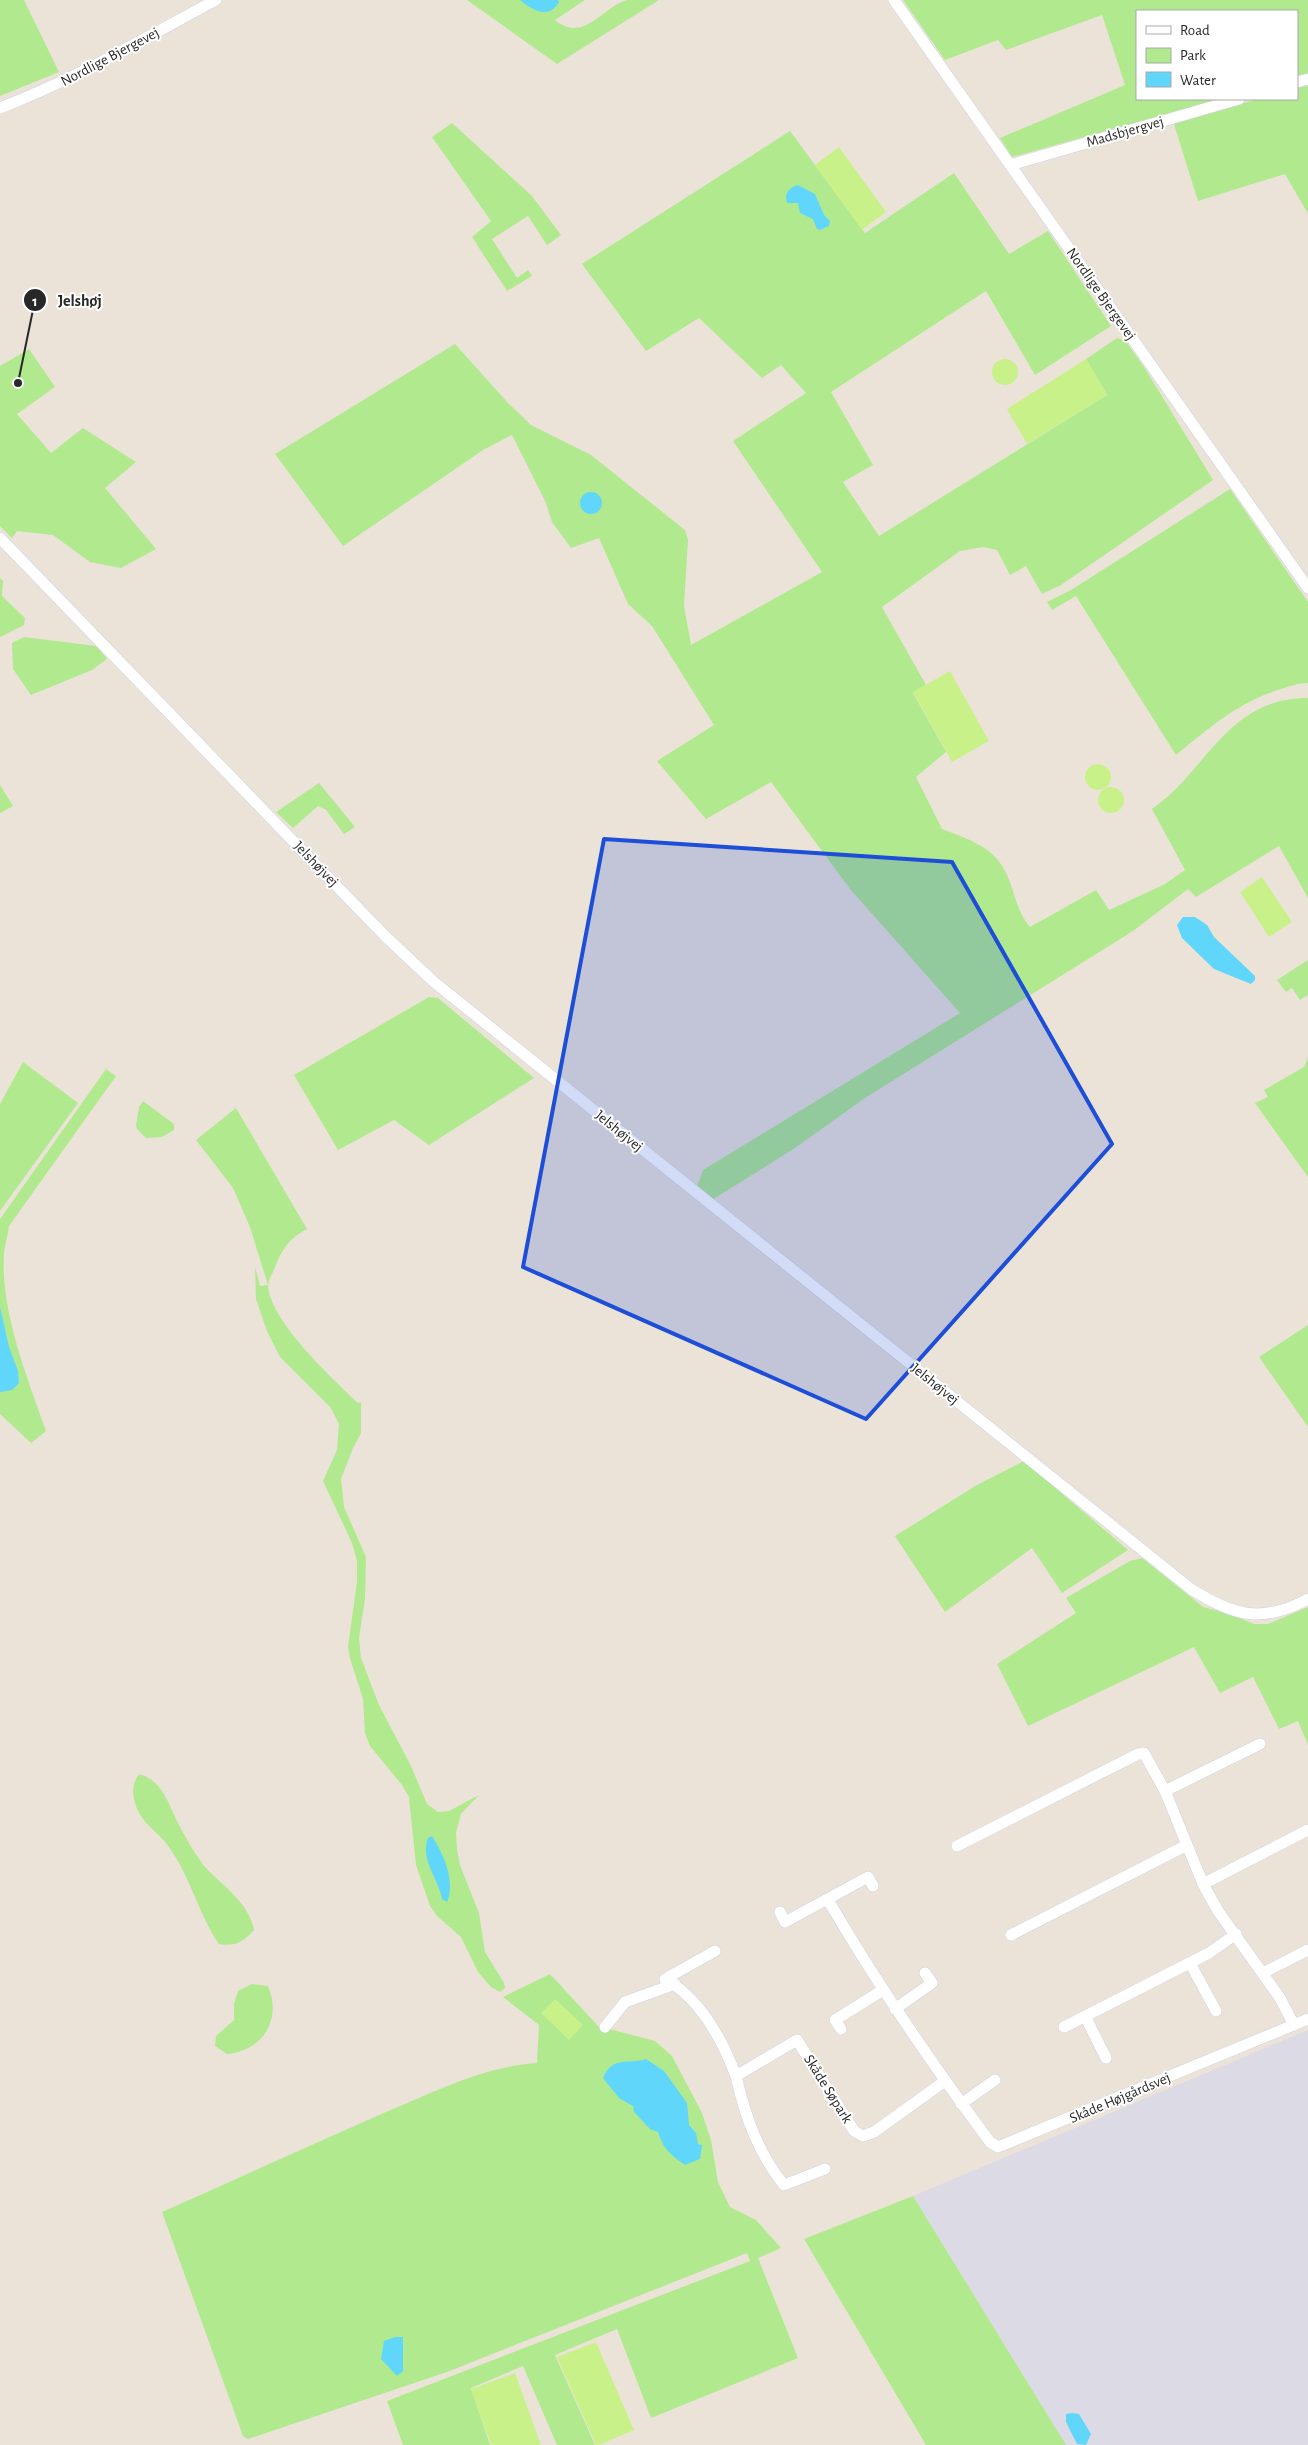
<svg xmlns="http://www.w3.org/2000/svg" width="1308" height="2445" viewBox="0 0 1308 2445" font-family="'Alegreya Sans',sans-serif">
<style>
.industrial{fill:#dcdae4}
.green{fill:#b1e98f}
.pitch{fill:#c9f189}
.water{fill:#60d6fa}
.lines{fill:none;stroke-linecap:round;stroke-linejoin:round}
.minor-casing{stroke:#cdd2e3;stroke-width:12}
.minor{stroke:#fff;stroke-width:11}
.marked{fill:#1d4ed8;fill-opacity:0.2;stroke:#1d4ed8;stroke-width:4;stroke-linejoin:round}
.labels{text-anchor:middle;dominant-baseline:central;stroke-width:4;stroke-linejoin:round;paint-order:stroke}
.street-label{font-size:15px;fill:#282828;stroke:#fff}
.leader{fill:none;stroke:#282828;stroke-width:2}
.callout-dot{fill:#282828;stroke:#fff;stroke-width:2}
.mark-label{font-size:15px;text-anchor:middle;font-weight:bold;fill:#fff}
.callout-label{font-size:16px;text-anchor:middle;font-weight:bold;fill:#282828;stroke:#fff;stroke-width:4;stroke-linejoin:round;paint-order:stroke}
</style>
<rect width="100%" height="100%" fill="#ece3d8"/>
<path class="industrial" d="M1308 2030V2445H1066L913 2196Z"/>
<path class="green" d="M0 0H24L59 72 0 96Z
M467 0H585L555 20C584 44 602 7 627 0 636 0 649 0 659 0L557 64Z
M903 0H1308V75L1297 78V11H1137V99H1220L1012 157 1000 138 1125 85 1102 15 1006 50 998 40 945 60Z
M1308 85V214L1285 174 1198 201 1173 121 1259 99H1297V88Z
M452 123 532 196 561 235 547 245 528 216 492 239 517 278 528 270 532 276 507 291 472 237 491 221 432 137Z
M790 131 865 233 954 173 1009 254 1048 231 1111 326 1035 375 986 291 831 392 873 465 843 482 879 536 1107 395 1086 359 1117 338 1125 340 1146 370 1213 480 1061 585 1042 594 1026 566 1010 575 997 550 983 547 960 551 882 607 926 685 913 693 946 752 916 777 942 829C975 842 999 848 1011 885 1016 900 1019 914 1030 927L1096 890 1109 910 1165 884 1185 870 1152 809C1208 770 1227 698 1308 698V898L1279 846 1196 897 1188 889 1133 931 865 1098 795 1148 712 1200 697 1186 703 1170 960 1013 850 889 771 782 706 819 657 761 714 725 652 626 628 604 599 538 571 548 552 522 546 503 512 435 483 450 343 546 275 454 455 344 508 403 531 425 591 455 685 530 688 540 684 606 691 645 822 572 733 441 806 393 781 365 762 378 699 318 646 351 582 264Z
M29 349 55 387 17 414 51 453 83 428 136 462 105 488 156 549 121 568 90 562 53 535 17 531 12 538 0 526V366Z
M1230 489 1308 602V683C1298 683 1291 686 1281 689 1237 703 1212 726 1176 755L1076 596 1052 610 1047 602 1071 590Z
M0 578 3 581 2 596 25 618 24 625 0 637Z
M24 637 96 646 107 659 92 670 31 695 13 669 12 643Z
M319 783 355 827 344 834 326 810 318 806 293 828 276 812Z
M0 785 13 806 0 813Z
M1308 960V995L1300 1000 1292 988 1286 992 1277 980Z
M429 997 438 998 534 1078 429 1145 394 1120 338 1150 294 1075Z
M1308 1057V1177L1255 1103 1268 1097 1264 1090 1304 1067Z
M23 1062 78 1103 0 1211V1104Z
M106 1069 116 1076 9 1226C8 1235 5 1244 4 1253 0 1310 27 1377 46 1431L31 1443 0 1414V1219Z
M143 1101 174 1124V1130L162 1137 146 1138 137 1129 136 1125 139 1107Z
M236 1108 307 1229C292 1237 284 1246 277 1262 275 1269 268 1280 268 1287 272 1323 332 1378 358 1403L361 1402V1433L353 1448 341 1479 344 1507 366 1557 365 1599 359 1638 361 1658 379 1705 411 1766 427 1804 438 1812 449 1811 479 1795 461 1814 456 1833 457 1849 460 1865 479 1913 485 1952 504 1983 505 1988 500 1992 491 1987 478 1972 461 1937 437 1916 430 1906 416 1865 409 1797 402 1785 370 1746 365 1733 363 1699 350 1658 348 1647 357 1582V1561L352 1543 323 1481 337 1450 339 1424 331 1408 280 1357 267 1331 256 1299 255 1267 260 1286 268 1285 250 1227 233 1188 196 1140Z
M1308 1325V1427L1259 1357Z
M1024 1461 1128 1550 1062 1593 1032 1548 945 1612 895 1536 977 1485Z
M1142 1558 1203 1607 1230 1614 1254 1624H1268L1308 1607V1745L1298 1721 1279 1729 1253 1677 1220 1693 1194 1647 1028 1726 997 1664 1076 1613 1066 1598 1130 1561Z
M139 1774C163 1781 168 1803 178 1823 186 1838 195 1855 206 1868 224 1887 249 1903 254 1930 243 1942 235 1947 219 1944 197 1912 190 1873 165 1842 154 1829 140 1821 135 1803 132 1791 132 1784 139 1774Z
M550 1974 598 2026 655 2041 672 2056 702 2113 711 2140 718 2182 730 2207 756 2220 781 2248 758 2258 798 2358 651 2418 617 2329 555 2355 595 2445H557L523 2366 471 2388 490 2445H403L387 2401 750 2261 747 2253 447 2372 248 2439 243 2436 162 2212C236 2179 311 2145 386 2112 434 2092 484 2066 537 2063L539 2025 503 1997Z
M252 1984 268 1986C282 2019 264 2050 227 2054L215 2046 216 2036 234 2020V2004L238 1991Z
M913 2196 1066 2445H926L804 2239Z"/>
<path class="pitch" d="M839 147 886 212 862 230 815 165Z
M1086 359 1107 395 1027 444 1007 409Z
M992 372a13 13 0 1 1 26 0a13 13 0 1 1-26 0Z
M950 671 989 741 952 762 913 692Z
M1085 777a13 13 0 1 1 26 0a13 13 0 1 1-26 0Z
M1098 800a13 13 0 1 1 26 0a13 13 0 1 1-26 0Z
M1262 877 1292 922 1269 937 1240 892Z
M555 1999 583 2025 569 2040 541 2013Z
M596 2342 634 2430 599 2445H596L557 2357Z
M515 2373 541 2445H491L471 2389Z"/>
<path class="water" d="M520 0H558L559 2C549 20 532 10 520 0Z
M798 185 815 194 824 215 830 221 829 226 820 230 817 229 813 219 800 213 798 203H787C784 194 788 188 798 185Z
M580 503a11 11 0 1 1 22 0a11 11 0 1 1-22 0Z
M1183 917H1195L1207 925 1214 937 1255 976V980L1251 984 1214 969 1182 938 1177 925Z
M0 1307 9 1347 18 1371 19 1383 12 1390 0 1392Z
M432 1836C443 1853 456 1881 447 1902L442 1899C438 1877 420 1861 428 1838Z
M646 2059 664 2071 687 2103 689 2125 696 2133 698 2144 702 2145 700 2159 685 2165C670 2154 664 2150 658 2132L650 2129 634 2112 633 2106 619 2098 603 2078C613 2055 627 2065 646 2059Z
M395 2337H403V2371L397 2376 381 2359 384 2341Z
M1072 2413 1079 2414 1091 2434 1086 2445 1077 2444 1066 2422V2414Z"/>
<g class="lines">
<g class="minor-casing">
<path id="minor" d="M894 0 1308 588
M1297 82 1308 79
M0 108C76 79 145 38 216 0
M1010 165 1239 99
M0 538 385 936 434 982 1191 1589C1234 1616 1261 1624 1308 1599
M1165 1791 1260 1744
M957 1846 1138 1754 1144 1753 1165 1791 1203 1884 1218 1911 1280 1998 1294 2025
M1203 1884 1308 1830
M828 1900C877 1984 932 2064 990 2142L998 2147 1308 2019
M780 1912 785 1922 868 1877 873 1886
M1011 1935 1187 1845
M715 1951 665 1979C701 1999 722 2039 736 2076L797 2040 854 2131 863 2136 874 2132 945 2081
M1190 1963 1216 2011
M1263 1973 1308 1950
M895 2009 932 1983 925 1973
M1085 2016 1106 2058
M605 2027 625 2002 675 1984
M1064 2027 1209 1953 1236 1934
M841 2029 835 2020 883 1990
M736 2076C745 2116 758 2153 784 2185L825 2169
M961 2104 995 2080"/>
</g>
<use href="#minor" class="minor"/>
</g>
<path class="marked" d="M604 839 952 862 1112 1144 866 1419 523 1267Z"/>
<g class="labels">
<g class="street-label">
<text transform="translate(110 57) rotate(-28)">Nordlige Bjergevej</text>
<text transform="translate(1125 132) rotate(-16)">Madsbjergvej</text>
<text transform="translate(1101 294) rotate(55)">Nordlige Bjergevej</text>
<text transform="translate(316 864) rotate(46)">Jelshøjvej</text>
<text transform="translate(619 1131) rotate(39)">Jelshøjvej</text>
<text transform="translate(935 1384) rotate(39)">Jelshøjvej</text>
<text transform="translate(828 2089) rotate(58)">Skåde Søpark</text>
<text transform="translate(1120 2098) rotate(-23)">Skåde Højgårdsvej</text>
</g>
</g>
<path class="leader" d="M18 383L35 300"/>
<g class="callout-dot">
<circle cx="18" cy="383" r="5"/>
<circle cx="35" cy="300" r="12"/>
</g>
<g class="mark-label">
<text x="35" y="306">1</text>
</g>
<g class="callout-label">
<text x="80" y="306">Jelshøj</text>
</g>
<rect x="1136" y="10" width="162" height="90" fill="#ffffff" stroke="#a9a9a9"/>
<rect x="1146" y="26" width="25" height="8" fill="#ffffff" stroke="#a9a9a9"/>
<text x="1180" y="35" font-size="15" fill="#282828">Road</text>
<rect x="1146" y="48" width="25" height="15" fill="#b1e98f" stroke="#a9a9a9"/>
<text x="1180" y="60" font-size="15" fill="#282828">Park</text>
<rect x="1146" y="72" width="25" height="15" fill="#60d6fa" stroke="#a9a9a9"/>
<text x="1180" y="85" font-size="15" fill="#282828">Water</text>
</svg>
